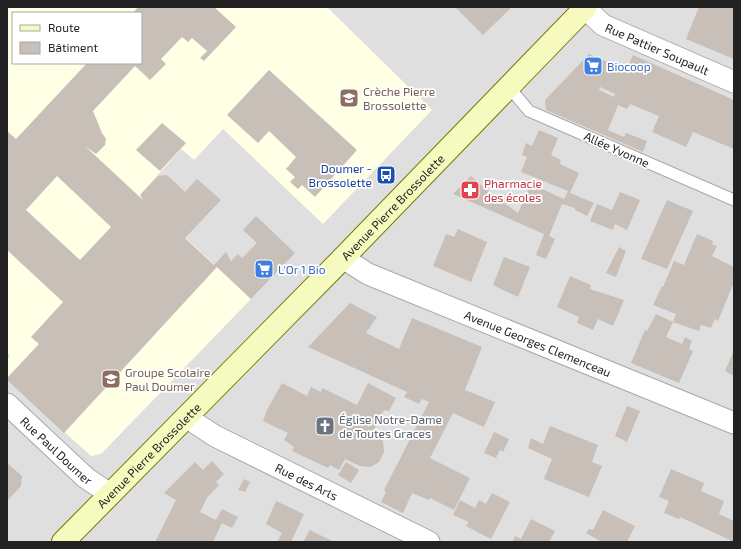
<svg xmlns="http://www.w3.org/2000/svg" width="741" height="549" viewBox="0 0 741 549" font-family="'Exo 2',sans-serif">
<style>
.residential{fill:#e0dfdf;fill-rule:evenodd}
.education{fill:#ffffe5;fill-rule:evenodd}
.building{fill:#c7bfb8;fill-rule:evenodd}
.lines{fill:none;stroke-linecap:round;stroke-linejoin:round}
.service-casing{stroke:#a9a9a9;stroke-width:13}
.minor-casing{stroke:#a9a9a9;stroke-width:23}
.secondary-casing{stroke:#707d05;stroke-width:24}
.service{stroke:#fff;stroke-width:11}
.minor{stroke:#fff;stroke-width:21}
.secondary{stroke:#f7fabf;stroke-width:22}
.labels{text-anchor:middle;dominant-baseline:central;stroke-width:3.5;stroke-linejoin:round;paint-order:stroke}
.street-label{font-size:12px;fill:#222;stroke:#fff}
.shop-label{font-size:12px;fill:#366cbe;stroke:#fff;text-anchor:start}
.education-label{font-size:12px;fill:#785e54;stroke:#fff;text-anchor:start}
.transit-label{font-size:12px;fill:#164399;stroke:#fff;text-anchor:end}
.health-label{font-size:12px;fill:#be3a42;stroke:#fff;text-anchor:start}
.worship-label{font-size:12px;fill:#5b616d;stroke:#fff;text-anchor:start}
</style>
<rect width="100%" height="100%" fill="#f2efe9"/>
<path class="residential" d="M7 7H734V542H7ZM13 13H141V63H13Z"/>
<path class="education" d="M7 7H327L432 110 323 224 223 129 194 160 181 149 140 195 251 299 101 454 91 456 7 380V359L10 356 7 353ZM13 13H141V63H13Z"/>
<path class="building" d="M138 7H214L236 27 204 61 200 58 207 51 192 38 188 42 182 37 161 59 166 64 150 80 135 66 93 111 102 133 106 139 105 145 96 154 85 146 143 200 140 195 158 176 167 175 185 192 197 179 221 200 185 238 214 265 226 252 231 261 238 254 242 258 257 243 243 230 256 216 295 253 251 299 217 267 64 433 7 380V378L39 344 31 337 63 302 7 250V131L16 139 87 63H141V13H133ZM57 176 111 227 80 260 26 210Z
M455 7H512L483 35Z
M699 7H734V59L686 39Z
M589 54 626 70 633 55 734 100V149L693 132 686 147 652 132 659 116 630 104 627 109 618 105 608 130 624 137 626 133 647 141 643 152 546 110 545 100ZM600 87 615 94 614 97 599 90Z
M269 70 357 150 315 197 302 185 298 189 290 182 295 177 286 169 296 157 269 131 258 143 227 115Z
M162 123 186 143 160 171 136 150Z
M539 130 558 138 551 155 561 160 560 164 579 173 570 193 594 203 587 216 575 210V208L562 204 549 236 555 239 546 259 536 255 544 234 453 194 471 176 490 193 518 213 531 184 564 199 568 191 521 172 527 157 522 155 526 143 532 146Z
M620 192 640 200 627 230 615 224 613 230 590 221 597 204 612 210Z
M667 200 693 211 667 269 641 259Z
M458 229 487 242 471 282 433 266 446 234 454 237Z
M697 234 713 241 712 244 717 246 712 256 734 267V282L718 321 715 319 711 328 701 325 699 331 673 322 676 314 653 305 662 286 663 287 674 261 684 265Z
M619 247 626 251 616 277 606 273Z
M504 257 530 267 518 297 493 285Z
M570 276 591 285 590 289 624 300 613 326 598 319 593 330 577 323 579 317 557 307Z
M350 303 377 317 366 333 399 349 412 318 482 347 465 390 495 402 484 427 453 413 430 458 470 478 454 510 430 498 429 500 412 493 403 513 381 502 386 492 384 490 429 402 422 399 419 404 404 397 407 392 308 347Z
M656 314 673 322 666 337 682 344 685 337 692 341 689 349 693 351 679 383 631 363 645 330 647 331Z
M734 350V376L725 371Z
M282 383 307 396 311 387 321 392 322 388 357 405 368 383 396 398 389 411 384 410 373 432 383 440 384 452 379 462 371 467 360 466 345 459 339 470 330 465 328 468 292 451 294 447 284 440 288 433 263 421 267 410Z
M627 406 640 411 627 442 615 436Z
M550 426 598 445 592 462 602 466 589 497 544 479 552 459 528 448 531 438 543 444Z
M494 432 509 439 503 452 500 450 496 458 484 453Z
M212 461 224 474 216 482 219 485 207 498 200 512 216 520 222 509 238 517 232 528 222 523 213 542H155L176 500 164 493 195 462 203 470Z
M346 462 359 470 351 483 338 475Z
M7 463 22 476 21 486 7 501Z
M671 469 704 483 701 491 724 501 719 514 734 521V542H729L730 540 680 517 679 519 664 513 669 501 659 497Z
M244 479 250 482 245 492 238 490Z
M492 493 510 502 491 539 466 526 469 522 453 515 460 500 475 508 479 500 486 504Z
M276 501 304 514 291 542H277L282 533 266 524Z
M603 510 635 526 627 542H602L586 533 589 529 593 530Z
M531 519 555 531 549 542H512L515 536 521 539Z
M310 530 334 542H303Z"/>
<g class="lines">
<g class="service-casing">
<path id="service" d="M509 87 529 111 734 200"/>
</g>
<g class="minor-casing">
<g id="minor">
<path id="s1" d="M585 8 603 25 734 82"/>
<path id="s2" d="M343 258 368 274 734 423"/>
<path id="s3" d="M7 404 86 478 110 494"/>
<path id="s4" d="M186 417 215 436 429 542"/>
</g>
</g>
<g class="secondary-casing">
<g id="secondary">
<path id="s5" d="M63 542 343 258 586 7"/>
</g>
</g>
<use href="#service" class="service"/>
<use href="#minor" class="minor"/>
<use href="#secondary" class="secondary"/>
</g>
<defs>
<g id="supermarket-square" transform="scale(1)"><rect x="-9" y="-9" width="18" height="18" rx="4" fill="#3f7fe0" stroke="#fff"/><path d="M-6-5.5h2.5l.6 2H6L4.5 2H-2.5L-4.4-4H-6ZM-1.5 3.2a1.3 1.3 0 1 0 .1 0ZM3 3.2a1.3 1.3 0 1 0 .1 0Z" fill="#fff"/></g>
<g id="school-square" transform="scale(1)"><rect x="-9" y="-9" width="18" height="18" rx="4" fill="#8d6e63" stroke="#fff"/><path d="M0-5L7-2L0 1L-7-2ZM-4 1L0 2.5L4 1V4Q0 6-4 4Z" fill="#fff"/></g>
<g id="bus-square" transform="scale(1)"><rect x="-9" y="-9" width="18" height="18" rx="4" fill="#1a4fb4" stroke="#fff"/><path d="M-5-6H5V4H4V6H2V4H-2V6H-4V4H-5ZM-3.5-4V0h7V-4ZM-3.5 1.2v1.5H-2V1.2ZM2 1.2v1.5H3.5V1.2Z" fill="#fff"/></g>
<g id="pharmacy-square" transform="scale(1)"><rect x="-9" y="-9" width="18" height="18" rx="4" fill="#e0444e" stroke="#fff"/><path d="M-2-6h4v4h4v4h-4v4h-4v-4h-4v-4h4Z" fill="#fff"/></g>
<g id="church-square" transform="scale(1)"><rect x="-9" y="-9" width="18" height="18" rx="4" fill="#6b7280" stroke="#fff"/><path d="M-1.2-6h2.4v3.5h3.3v2.4h-3.3V6h-2.4V-.1h-3.3v-2.4h3.3Z" fill="#fff"/></g>
</defs>
<g fill-rule="evenodd">
<use href="#supermarket-square" x="593" y="66"/>
<use href="#school-square" x="349" y="98"/>
<use href="#bus-square" x="386" y="175"/>
<use href="#pharmacy-square" x="470" y="190"/>
<use href="#supermarket-square" x="264" y="269"/>
<use href="#school-square" x="111" y="379"/>
<use href="#church-square" x="325" y="426"/>
</g>
<g class="labels">
<g class="street-label">
<text stroke="none"><textPath href="#s1" startOffset="84">Rue Pattier Soupault</textPath></text>
<text transform="translate(617 149) rotate(24)">Allée Yvonne</text>
<text stroke="none"><textPath href="#s5" startOffset="470">Avenue Pierre Brossolette</textPath></text>
<text stroke="none"><textPath href="#s2" startOffset="213">Avenue Georges Clemenceau</textPath></text>
<text stroke="none"><textPath href="#s3" startOffset="68">Rue Paul Doumer</textPath></text>
<text stroke="none"><textPath href="#s5" startOffset="122">Avenue Pierre Brossolette</textPath></text>
<text stroke="none"><textPath href="#s4" startOffset="137">Rue des Arts</textPath></text>
</g>
<g class="shop-label">
<text x="607" y="66">Biocoop</text>
<text x="278" y="269">L'Or 1 Bio</text>
</g>
<g class="education-label">
<text x="363" y="91">Crèche Pierre<tspan x="363" dy="14">Brossolette</tspan></text>
<text x="125" y="372">Groupe Scolaire<tspan x="125" dy="14">Paul Doumer</tspan></text>
</g>
<g class="transit-label">
<text x="372" y="168">Doumer -<tspan x="372" dy="14">Brossolette</tspan></text>
</g>
<g class="health-label">
<text x="484" y="183">Pharmacie<tspan x="484" dy="14">des écoles</tspan></text>
</g>
<g class="worship-label">
<text x="339" y="419">Église Notre-Dame<tspan x="339" dy="14">de Toutes Graces</tspan></text>
</g>
</g>
<rect width="741" height="549" fill="none" stroke="#222222" stroke-width="16"/>
<rect x="12" y="12" width="130" height="52" fill="#ffffff" stroke="#a7a7a7"/>
<rect x="20" y="25" width="20" height="6" fill="#f7fabf" stroke="#a7a7a7"/>
<text x="48" y="32" font-size="12" fill="#222222">Route</text>
<rect x="20" y="42" width="20" height="12" fill="#c7bfb8" stroke="#a7a7a7"/>
<text x="48" y="52" font-size="12" fill="#222222">Bâtiment</text>
</svg>
